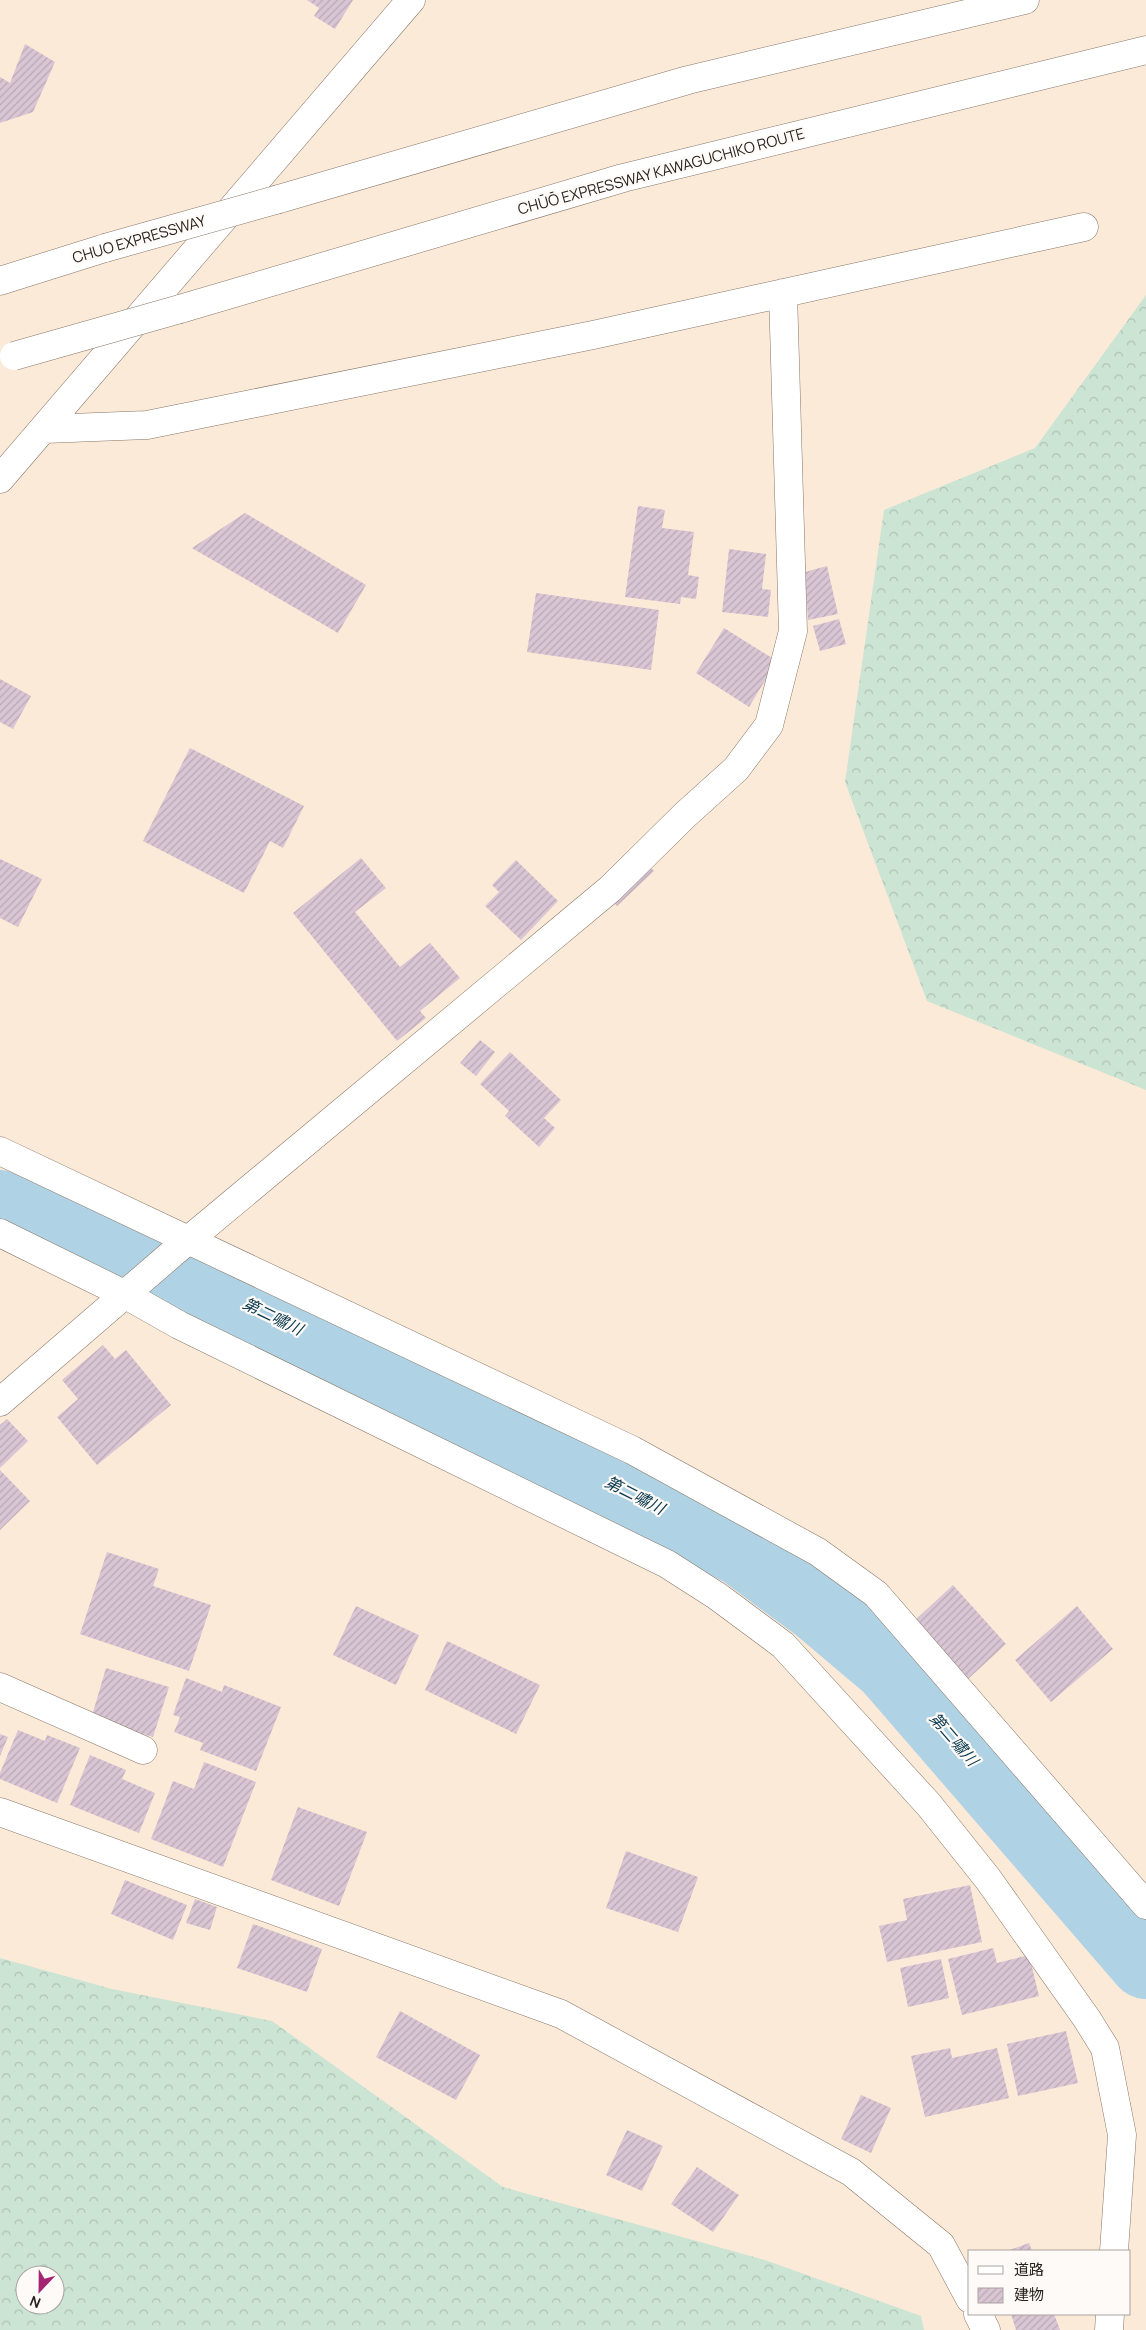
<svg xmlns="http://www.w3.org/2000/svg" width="1146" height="2330" viewBox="0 0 1146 2330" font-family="Manrope,'Noto Sans JP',sans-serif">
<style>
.forest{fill:url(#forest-crowns);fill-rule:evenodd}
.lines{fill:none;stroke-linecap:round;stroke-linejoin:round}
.river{stroke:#afd2e4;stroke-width:74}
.building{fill:url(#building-hatch)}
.minor-casing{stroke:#877768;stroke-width:29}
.highway-casing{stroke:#877768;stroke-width:29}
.minor{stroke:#fff;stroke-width:28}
.highway{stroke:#fff;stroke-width:28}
.highway-bridge-casing{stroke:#877768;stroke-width:29;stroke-linecap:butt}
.highway-bridge{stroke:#fff;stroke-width:28}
.labels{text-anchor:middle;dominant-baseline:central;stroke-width:4.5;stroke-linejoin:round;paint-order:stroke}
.street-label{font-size:15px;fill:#2a231d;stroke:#fefaf7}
.water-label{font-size:16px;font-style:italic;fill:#07384c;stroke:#fefaf7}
</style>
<defs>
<pattern id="forest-crowns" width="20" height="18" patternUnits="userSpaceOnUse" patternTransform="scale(1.25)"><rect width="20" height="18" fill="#cbe4d3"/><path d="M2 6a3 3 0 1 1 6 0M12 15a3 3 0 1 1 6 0" fill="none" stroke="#aec3b5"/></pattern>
<pattern id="building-hatch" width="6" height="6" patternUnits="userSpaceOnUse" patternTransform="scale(1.25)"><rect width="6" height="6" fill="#d9c5d3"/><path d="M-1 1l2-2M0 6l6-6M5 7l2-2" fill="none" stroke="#baa9b5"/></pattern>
</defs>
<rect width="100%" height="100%" fill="#fcead9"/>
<path class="forest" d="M1146 295V1090L927 1001 845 782 884 510 1035 448Z
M0 1958 112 1989 272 2021 503 2187 765 2260 921 2316 924 2330H0ZM25 2275H55V2305H25Z"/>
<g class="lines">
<path class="river" d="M0 1207 152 1258 420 1386 743 1550 819 1606 890 1666 1146 1962"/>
</g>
<path class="building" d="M307 0H353L335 29 314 16 319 8Z
M25 44 55 62 33 112 0 123V77L10 83Z
M638 506 665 510 662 528 694 532 688 575 699 577 696 599 681 597 680 604 625 597Z
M245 513 366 585 338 633 192 548Z
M729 549 766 554 762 589 771 590 768 617 722 612Z
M827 566 838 614 808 620 805 572Z
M536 593 659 610 651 670 527 652Z
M839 619 846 644 820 651 813 626Z
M724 628 777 661 749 707 696 673Z
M0 679 31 696 13 729 0 722Z
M190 748 304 806 283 848 270 841 244 893 143 841Z
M361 858 386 888 355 912 400 967 430 943 460 978 420 1011 426 1018 397 1041 293 913Z
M0 859 42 879 18 927 0 918Z
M516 860 558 901 521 940 485 906 499 892 492 885Z
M646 863 654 871 617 906 609 898Z
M480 1040 495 1052 476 1076 460 1063Z
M510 1052 561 1100 544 1118 555 1128 539 1147 505 1116 509 1111 480 1084Z
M103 1345 115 1359 126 1350 171 1405 97 1465 57 1417 78 1399 62 1380Z
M7 1419 28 1441 0 1468V1425Z
M0 1470 30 1501 0 1530Z
M107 1552 159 1569 153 1586 211 1605 189 1671 80 1634Z
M953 1585 1006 1644 966 1681 912 1623Z
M356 1606 419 1635 396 1685 333 1655Z
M1077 1606 1113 1649 1051 1702 1015 1660Z
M447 1641 540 1685 516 1734 425 1690Z
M106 1668 169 1687 153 1737 91 1719Z
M186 1678 222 1692 224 1685 281 1707 256 1771 200 1750 203 1743 174 1732 180 1717 173 1715Z
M18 1730 45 1741 47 1735 80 1748 57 1803 0 1779V1773Z
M0 1734 8 1737 0 1756Z
M90 1755 126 1770 122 1779 155 1793 139 1833 70 1805Z
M204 1762 256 1782 223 1867 151 1839 173 1781 194 1789Z
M298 1807 367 1832 339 1906 271 1880Z
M626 1851 698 1877 678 1932 606 1908Z
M125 1880 187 1905 173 1940 111 1914Z
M970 1885 982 1942 887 1962 879 1926 907 1920 903 1899Z
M195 1899 217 1907 210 1930 186 1923Z
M253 1924 322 1949 307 1992 237 1968Z
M993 1948 997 1963 1029 1955 1039 1996 962 2015 948 1959Z
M941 1959 949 1998 908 2007 900 1968Z
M400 2011 480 2055 456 2100 376 2057Z
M1066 2031 1078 2083 1018 2096 1007 2044Z
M950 2048 952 2058 997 2048 1009 2098 925 2117 911 2056Z
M861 2095 891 2108 871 2153 841 2139Z
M627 2130 663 2146 642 2191 606 2175Z
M697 2167 739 2195 713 2232 671 2204Z
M1029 2243 1032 2251H1007Z
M1011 2314H1054L1060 2330H1016Z"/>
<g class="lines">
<g class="minor-casing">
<path id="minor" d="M45 429 147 425 593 335 1084 227
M0 479 411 0
M0 1151 632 1450 818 1552 876 1594 1146 1905
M0 1233 126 1295 179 1325 667 1564 717 1596 783 1645 929 1805 988 1879 1087 2019 1105 2048 1122 2135 1114 2251
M0 1402 174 1252 610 889 685 815 736 769 769 725 793 631 783 293
M0 1687 143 1750
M0 1812 561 2014 851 2172 941 2245 970 2299
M978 2314 986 2330
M1109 2330 1110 2314"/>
</g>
<g class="highway-casing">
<path id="highway" d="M279 199 688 80 1025 0
M0 281 105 248
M180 309 623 178 1146 50"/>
</g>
<use href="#minor" class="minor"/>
<use href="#highway" class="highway"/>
<g class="highway-bridge-casing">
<path id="highway-bridge" d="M105 248 279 199
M14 356 180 309"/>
</g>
<use href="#highway-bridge" class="highway-bridge"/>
</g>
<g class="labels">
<g class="street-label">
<text transform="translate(661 171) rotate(-15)">CHŪŌ EXPRESSWAY KAWAGUCHIKO ROUTE</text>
<text transform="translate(139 239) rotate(-16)">CHUO EXPRESSWAY</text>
</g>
<g class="water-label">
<text transform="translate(273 1316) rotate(26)">第二嘯川</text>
<text transform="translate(635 1495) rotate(27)">第二嘯川</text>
<text transform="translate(954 1739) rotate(49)">第二嘯川</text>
</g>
</g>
<rect x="968" y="2250" width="162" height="65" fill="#fefaf7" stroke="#a9a4a0"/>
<rect x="978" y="2266" width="25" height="8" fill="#ffffff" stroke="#a9a4a0"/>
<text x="1014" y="2275" font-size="15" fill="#2a231d">道路</text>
<rect x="978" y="2288" width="25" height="15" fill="url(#building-hatch)" stroke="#a9a4a0"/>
<text x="1014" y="2300" font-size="15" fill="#2a231d">建物</text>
<g transform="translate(40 2290) rotate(202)"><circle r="24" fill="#fefaf7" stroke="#a9a4a0"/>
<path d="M0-4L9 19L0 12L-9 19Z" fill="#a42373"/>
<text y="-8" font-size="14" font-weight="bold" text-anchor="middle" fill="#2a231d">N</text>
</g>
</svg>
